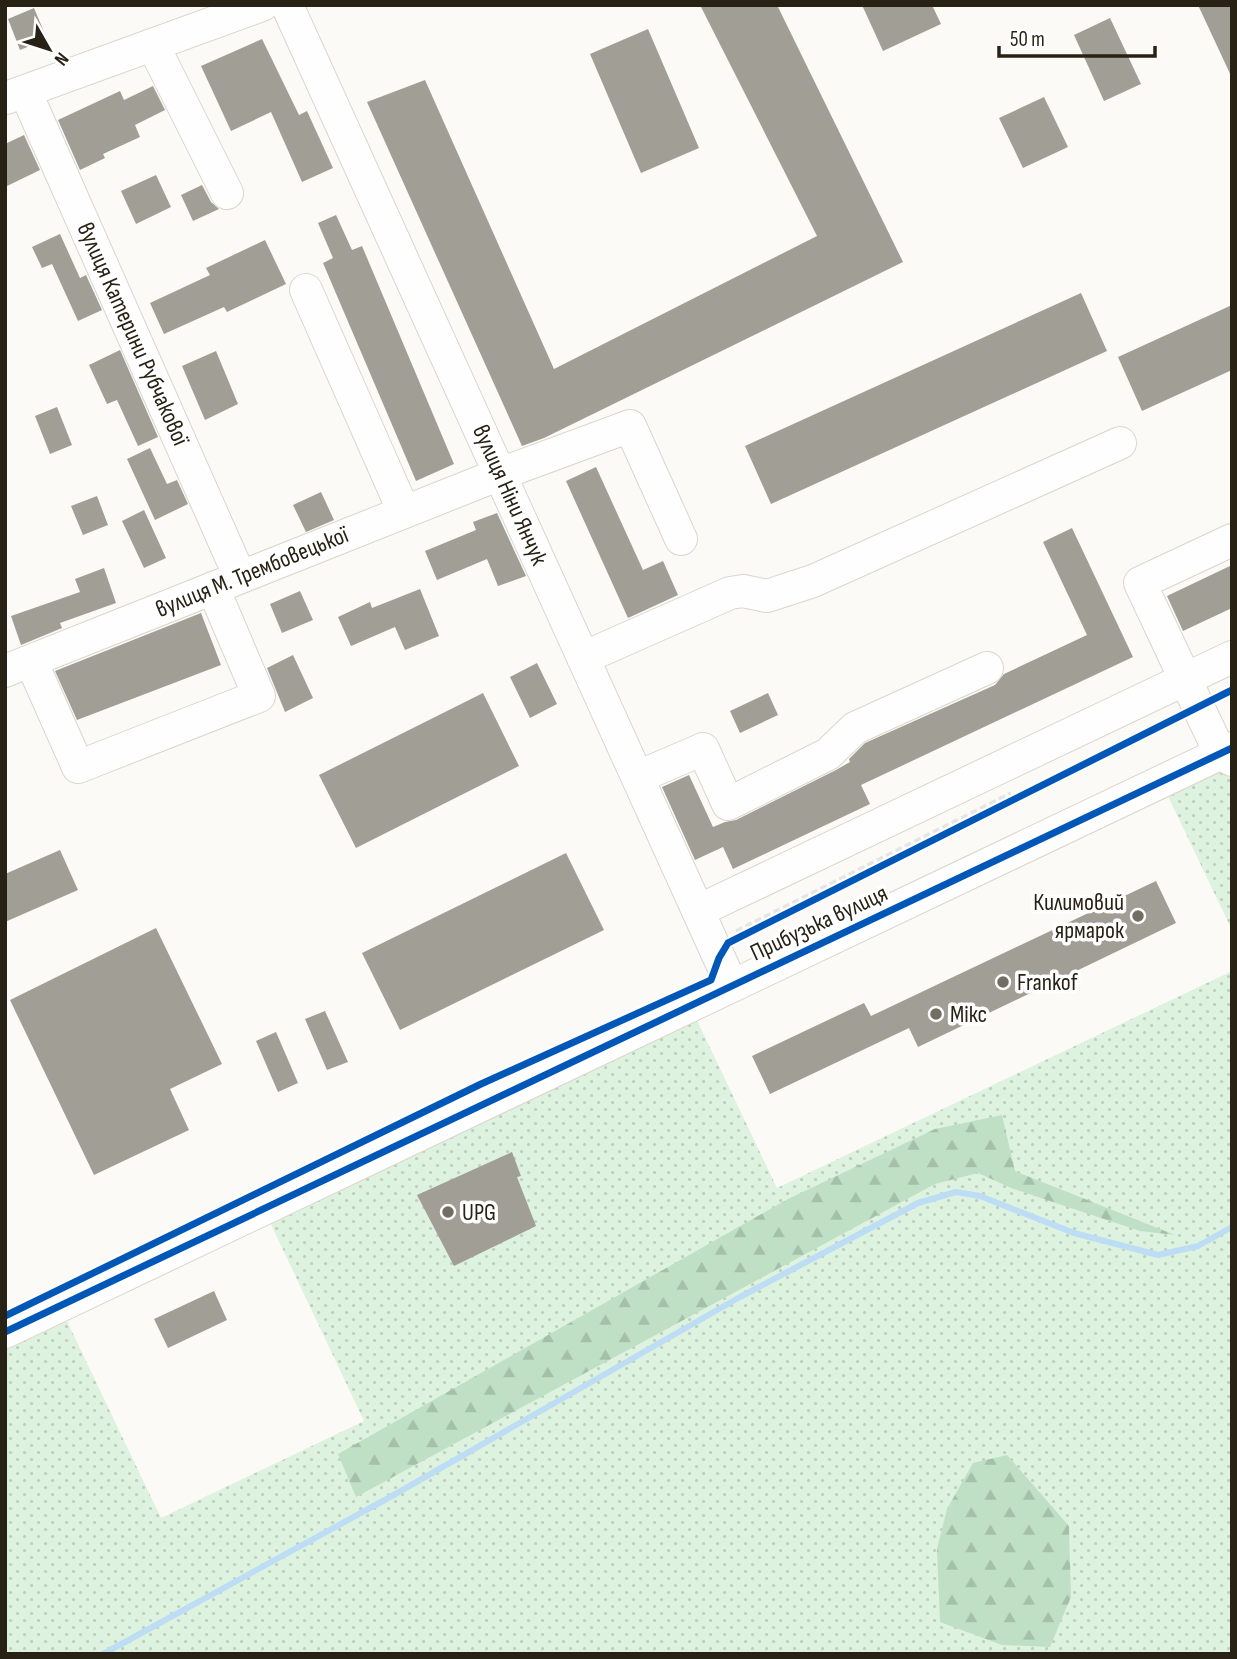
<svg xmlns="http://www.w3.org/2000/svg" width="1237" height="1659" viewBox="0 0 1237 1659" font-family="'Sofia Sans Condensed',sans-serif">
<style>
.grass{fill:url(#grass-dots)}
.forest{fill:url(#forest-firs)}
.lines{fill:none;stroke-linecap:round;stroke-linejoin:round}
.stream{stroke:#bdddf5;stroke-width:6}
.building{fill:#a19e96}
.minor-casing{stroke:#dad6cd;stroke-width:34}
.path{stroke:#e5e5e3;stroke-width:3.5;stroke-dasharray:7 3.5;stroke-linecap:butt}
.minor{stroke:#fffefe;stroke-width:32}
.cycleway-casing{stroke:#fff;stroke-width:11}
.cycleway{stroke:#0057b8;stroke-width:7}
.poi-dot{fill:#726e64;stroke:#fff;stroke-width:2.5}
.labels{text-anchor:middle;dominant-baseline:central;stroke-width:7;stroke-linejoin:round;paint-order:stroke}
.street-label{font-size:24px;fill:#282215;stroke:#fff}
.poi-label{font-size:24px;fill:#282215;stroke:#fff;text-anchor:start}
</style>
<defs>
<pattern id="grass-dots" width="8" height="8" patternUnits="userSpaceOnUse" patternTransform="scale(1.75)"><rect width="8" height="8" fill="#def2e0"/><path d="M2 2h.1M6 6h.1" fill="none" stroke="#becfbf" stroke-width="1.8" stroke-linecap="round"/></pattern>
<pattern id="forest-firs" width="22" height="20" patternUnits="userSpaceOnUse" patternTransform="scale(1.75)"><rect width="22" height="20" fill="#c0e0c6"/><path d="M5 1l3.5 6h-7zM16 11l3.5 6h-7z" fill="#a5c0a9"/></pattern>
</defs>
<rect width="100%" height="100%" fill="#fcfaf6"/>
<path class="grass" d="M1223 761 1232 781V930L1165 790Z
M1232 971V1654H5V1343L64 1315 161 1518 364 1421 268 1218 694 1014 777 1188Z"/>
<path class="forest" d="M1002 1115 1015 1171 1175 1235 1140 1231 1011 1188 978 1173 935 1184 356 1497 338 1454 788 1199 935 1129Z
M1007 1455 1069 1526 1071 1597 1050 1647 1002 1645 940 1622 937 1549 947 1509 973 1463Z"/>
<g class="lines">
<path class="stream" d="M103 1654 392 1496 740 1297 918 1203 956 1192 980 1196 1074 1233 1158 1255 1198 1246 1232 1227"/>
</g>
<path class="building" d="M700 5H777L903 262 544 438 522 446 367 102 425 80 554 369 817 236Z
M862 5H932L941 24 883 51Z
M1198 5H1232V78Z
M34 8 47 39 20 50 8 19Z
M1110 18 1141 84 1104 101 1074 35Z
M648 29 699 148 641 173 590 54Z
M262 39 299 115 307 111 333 168 302 182 271 112 231 131 201 66Z
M153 86 165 110 135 125 140 137 103 154 105 158 80 170 58 120 120 91 124 100Z
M1044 97 1068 147 1023 168 999 118Z
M24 135 40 170 5 187V144Z
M156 175 171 207 136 224 121 191Z
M202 185 211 202 219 209 193 221 181 195Z
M336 215 352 250 362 246 454 464 416 481 323 263 333 258 318 223Z
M60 234 80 278 86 275 102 310 78 321 52 264 42 268 32 247Z
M265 240 286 284 227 312 224 307 164 334 150 303 210 275 206 268Z
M1081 293 1107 351 771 504 745 446Z
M1232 305V370L1142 411 1118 357Z
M120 350 158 437 138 446 117 400 107 404 89 365Z
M216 351 238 404 205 420 182 366Z
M57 407 72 445 50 454 35 416Z
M150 448 167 484 177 480 188 504 155 520 127 459Z
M596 467 643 570 663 561 678 595 628 618 566 481Z
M321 492 334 520 306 532 293 505Z
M97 496 108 525 83 535 71 506Z
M144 510 166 558 144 568 122 521Z
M497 513 526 576 498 586 487 559 437 580 425 551 476 530 473 522Z
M1072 528 1133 657 861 785 870 804 733 869 723 847 695 860 662 787 689 775 713 827 725 822 736 820 836 770 850 762 849 759 865 743 995 685 1004 674 1087 635 1043 542Z
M1232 565V608L1183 631 1167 596Z
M104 568 116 603 60 623 62 628 21 645 11 616 80 592 75 579Z
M420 589 439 636 405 650 395 627 351 646 338 617 370 602 372 608Z
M300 591 313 620 282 633 270 604Z
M201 613 221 665 77 720 55 671Z
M293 655 313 698 285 712 267 668Z
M537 663 557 704 530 718 510 677Z
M483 693 519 766 356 848 319 775Z
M768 693 778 715 740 733 730 711Z
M60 850 78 890 5 922V874Z
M566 853 604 930 400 1030 362 953Z
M1156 881 1176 923 918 1047 909 1028 770 1094 752 1056 864 1003 871 1016Z
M156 928 222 1064 170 1089 189 1130 94 1175 10 1000Z
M325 1011 348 1062 327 1070 305 1019Z
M276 1032 298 1083 278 1092 256 1041Z
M512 1152 521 1176 517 1177 536 1226 454 1266 417 1195Z
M214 1291 227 1320 168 1348 154 1319Z"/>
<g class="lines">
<g class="minor-casing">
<path id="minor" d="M287 5 732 986
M153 45 227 193
M25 91 240 577
M6 98 262 5
M306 290 404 512
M1232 540 1140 583 1220 753 1232 760
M583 658 730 593 743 591 767 596 813 581 1120 443
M31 661 78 767 259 696 213 588
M5 671 500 474 630 426 681 539
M638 777 703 749 728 804 828 754 855 728 987 668
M698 911 1232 657
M5 1332 1232 748"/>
</g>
<path class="path" d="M736 931 1011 793"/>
<use href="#minor" class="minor"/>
<g class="cycleway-casing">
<path id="cycleway" d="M5 1316 481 1084 711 980 719 958 728 943 1232 690
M5 1332 1232 748"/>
</g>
<use href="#cycleway" class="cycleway"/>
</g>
<g class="poi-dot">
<circle cx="1138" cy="916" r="7"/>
<circle cx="1003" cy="982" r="7"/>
<circle cx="936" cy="1014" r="7"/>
<circle cx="448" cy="1212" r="7"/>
</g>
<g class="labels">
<g class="street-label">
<text transform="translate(133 334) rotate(66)">вулиця Катерини Рубчакової</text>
<text transform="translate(510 495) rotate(66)">вулиця Ніни Янчук</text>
<text transform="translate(252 572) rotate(-22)">вулиця М. Трембовецької</text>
<text transform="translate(819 923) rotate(-25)">Прибузька вулиця</text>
</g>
<g class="poi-label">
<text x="1124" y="902" text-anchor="end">Килимовий<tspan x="1124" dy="28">ярмарок</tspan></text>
<text x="1017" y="982">Frankof</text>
<text x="950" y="1014">Мікс</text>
<text x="462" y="1212">UPG</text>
</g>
</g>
<rect width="1237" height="1659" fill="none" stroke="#282215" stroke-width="14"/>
<g transform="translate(49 49) rotate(129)" stroke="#ffffff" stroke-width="5" paint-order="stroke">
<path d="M0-5L12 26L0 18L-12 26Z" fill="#282215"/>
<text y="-10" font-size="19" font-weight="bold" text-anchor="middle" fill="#282215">N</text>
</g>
<path d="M999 46v10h156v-10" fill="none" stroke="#282215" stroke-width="3.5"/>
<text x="1010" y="46" font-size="21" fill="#282215" stroke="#ffffff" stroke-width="5" paint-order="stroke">50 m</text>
</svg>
